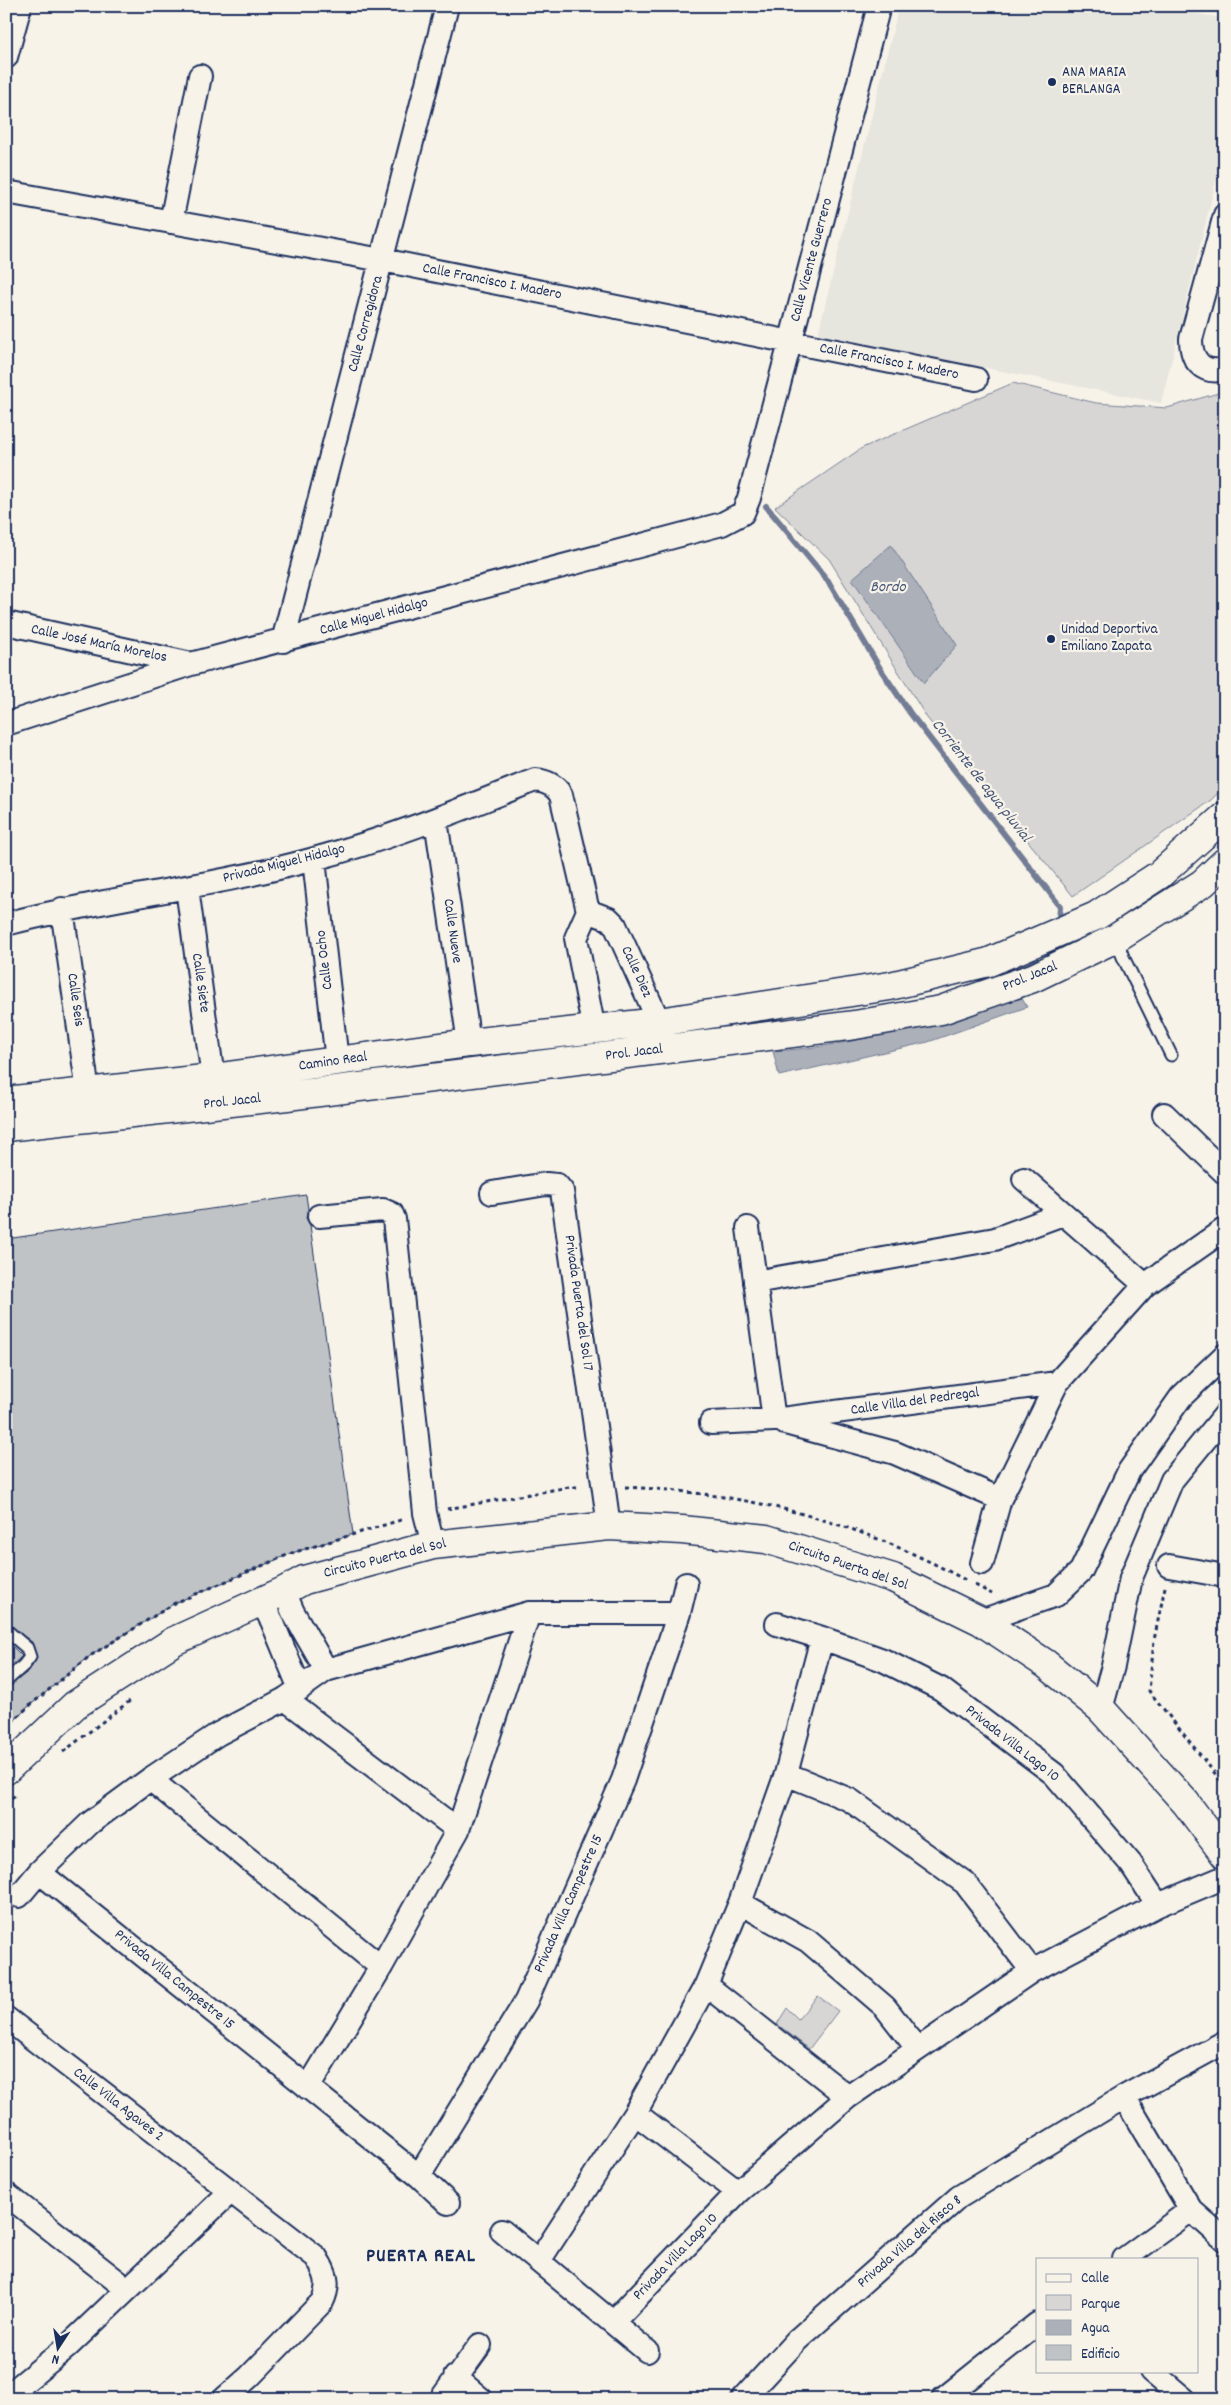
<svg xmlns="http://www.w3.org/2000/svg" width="1231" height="2405" viewBox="0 0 1231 2405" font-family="Dekko,sans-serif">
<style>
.built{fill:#e6e5de}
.green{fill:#d7d6d4;stroke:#798299}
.water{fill:#acb0b9;stroke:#727c95}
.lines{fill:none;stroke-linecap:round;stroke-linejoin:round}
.stream{stroke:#727c95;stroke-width:6}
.building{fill:#c0c3c5;stroke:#1b2f5e}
.lane-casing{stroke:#1b2f5e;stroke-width:15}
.street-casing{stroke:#1b2f5e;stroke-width:26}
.secondary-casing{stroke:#1b2f5e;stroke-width:31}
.path{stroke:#1b2f5e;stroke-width:3;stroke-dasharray:4 4;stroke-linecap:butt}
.lane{stroke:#f7f3e8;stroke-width:11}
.street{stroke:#f7f3e8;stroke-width:22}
.secondary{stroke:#f7f3e8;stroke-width:28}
.poi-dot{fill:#1b2f5e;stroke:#f7f3e8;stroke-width:2}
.labels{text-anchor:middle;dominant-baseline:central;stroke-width:4.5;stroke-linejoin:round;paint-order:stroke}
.poi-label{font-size:15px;fill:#1b2f5e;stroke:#f7f3e8;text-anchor:start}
.street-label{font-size:15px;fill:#1b2f5e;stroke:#f7f3e8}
.water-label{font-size:16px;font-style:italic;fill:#465679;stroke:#f7f3e8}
.district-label{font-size:20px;font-weight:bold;letter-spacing:1px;fill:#1b2f5e;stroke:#f7f3e8}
</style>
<rect width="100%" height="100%" fill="#f7f3e8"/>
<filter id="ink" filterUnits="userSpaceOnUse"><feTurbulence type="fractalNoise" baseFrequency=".02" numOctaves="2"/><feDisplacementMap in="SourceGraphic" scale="10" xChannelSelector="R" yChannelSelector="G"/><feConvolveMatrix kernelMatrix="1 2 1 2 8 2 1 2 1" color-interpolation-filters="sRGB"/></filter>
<g filter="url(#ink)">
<path class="built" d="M899 6H1155L1225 19V144L1161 403 818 334Z"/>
<path class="green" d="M1013 383 1096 403 1167 408 1225 391V786L1211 800 1073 896 927 718 829 559 775 507 862 448Z
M818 1996 838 2011 809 2049 777 2024 787 2008 798 2019Z"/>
<path class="water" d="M891 545 957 645 924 683 852 579Z
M1020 995 1027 1007 928 1042 779 1076 773 1051C857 1047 940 1019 1020 995Z"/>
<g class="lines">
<path class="stream" d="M766 506 828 581 881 670 910 713 1060 906 1059 925
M1014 970 1037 961"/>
</g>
<path class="building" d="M306 1195 308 1209 306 1218 310 1225 353 1534 292 1553 175 1603 90 1656 28 1707 6 1729V1688L29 1671 37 1658 32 1642 6 1623V1239Z
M6 1640 22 1656 6 1671Z"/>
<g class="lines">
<g class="lane-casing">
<path id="lane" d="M1116 938 1123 957 1171 1055
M6 1630 27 1648 30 1657 24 1665 6 1681"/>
</g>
<g class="street-casing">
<path id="street" d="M6 57 20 6
M6 192 382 260 976 379
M1225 215 1191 339C1191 360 1202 375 1225 369
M171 222 200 76
M6 623 191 664
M283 641 447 6
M6 724 191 664 722 524 743 513 749 498 879 6
M436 820 469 1043
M314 860 337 1061
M187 888 213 1078
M62 909 88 1092
M588 911 609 919 615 925 659 1022 664 1038
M6 924C107 897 213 887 314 859 389 839 462 809 535 780 546 781 555 785 561 795L588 911 576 938 594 1030
M1164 1114 1225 1173
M1024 1179 1145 1285
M492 1193 546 1184 557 1185 562 1191 609 1526
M319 1216 383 1210 392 1214 394 1219 425 1513 433 1545
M748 1228 774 1420
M755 1282 995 1239 1063 1214
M711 1423 774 1420 1057 1383
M785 1423 895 1453 1000 1499
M982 1563 1000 1499 1057 1383 1145 1285 1225 1229
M1169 1566 1225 1576
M284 1591 293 1612 326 1670
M261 1601 272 1621 300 1689
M981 1621 1056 1595 1081 1571 1129 1471 1181 1397 1225 1355
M777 1624 822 1638 883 1660 941 1689 1054 1774 1131 1864 1158 1905
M285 1699 458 1830
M1101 1709 1113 1666 1131 1578 1172 1480 1225 1415
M786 1774 850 1800 965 1883 1032 1971
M150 1779 381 1967
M39 1872 419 2176 448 2203
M19 1896 39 1872 90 1823 150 1779 218 1734 285 1699 326 1670 529 1613H679
M740 1903 808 1941 885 2007 917 2048
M706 1985 848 2097
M6 2018 316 2257C326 2273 331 2284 322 2302L249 2377 224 2399
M308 2088 381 1967 458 1830 529 1613
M1124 2097 1191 2210 1225 2240
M635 2113 738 2192
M419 2176 526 2001 623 1780 679 1613 686 1584
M6 2194 127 2289
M502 2231 647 2351
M1124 2259 1191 2210
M539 2261 635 2113 706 1985 740 1903 786 1774 822 1638
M613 2322 738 2192 848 2097 1032 1971 1158 1905 1225 1877
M1151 2371 1184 2399
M455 2377 481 2399
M6 2397 66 2348 230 2192
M441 2399 480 2345
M743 2399 797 2340 959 2197 1124 2097 1225 2042
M943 2399 1037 2324"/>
</g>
<g class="secondary-casing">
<path id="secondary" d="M6 1101 213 1078 469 1043 659 1022 890 986 989 962 1096 916 1159 875 1225 816
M6 1127 287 1096 667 1049 855 1025 941 1010 1033 978 1116 938 1203 883 1225 862
M6 1770 75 1705 174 1641 284 1591 304 1580 433 1545 609 1526 682 1530 766 1539 893 1578 981 1621 1046 1664 1101 1709 1186 1803 1225 1855"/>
</g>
<path class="path" d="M625 1487C749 1493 858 1521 967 1581
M447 1509 569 1487H581
M975 1585 992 1594
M1165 1587 1154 1640 1149 1691 1225 1786
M6 1728 28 1707 90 1656 175 1603 292 1553 404 1519
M63 1752 131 1700
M6 1804 17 1793"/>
<use href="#lane" class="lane"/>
<use href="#street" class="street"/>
<use href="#secondary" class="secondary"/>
</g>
</g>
<g class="poi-dot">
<circle cx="1052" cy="82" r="5"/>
<circle cx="1051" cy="639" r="5"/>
</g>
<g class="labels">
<g class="poi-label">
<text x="1062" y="73">ANA MARIA<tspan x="1062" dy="17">BERLANGA</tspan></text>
<text x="1061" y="630">Unidad Deportiva<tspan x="1061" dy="17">Emiliano Zapata</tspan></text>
</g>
<g class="street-label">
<text transform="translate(812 260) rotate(-75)">Calle Vicente Guerrero</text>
<text transform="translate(492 282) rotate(11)">Calle Francisco I. Madero</text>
<text transform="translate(366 324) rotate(-75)">Calle Corregidora</text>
<text transform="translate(889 362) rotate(11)">Calle Francisco I. Madero</text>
<text transform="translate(374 617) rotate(-15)">Calle Miguel Hidalgo</text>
<text transform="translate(99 644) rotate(12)">Calle José María Morelos</text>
<text transform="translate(284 864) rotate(-14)">Privada Miguel Hidalgo</text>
<text transform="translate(452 931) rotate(82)">Calle Nueve</text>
<text transform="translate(325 960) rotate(-97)">Calle Ocho</text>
<text transform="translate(636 972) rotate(65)">Calle Diez</text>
<text transform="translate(1030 977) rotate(-22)">Prol. Jacal</text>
<text transform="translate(200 983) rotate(82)">Calle Siete</text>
<text transform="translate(75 1000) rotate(82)">Calle Seis</text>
<text transform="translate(634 1053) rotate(-7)">Prol. Jacal</text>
<text transform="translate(333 1062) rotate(-8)">Camino Real</text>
<text transform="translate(232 1102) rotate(-6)">Prol. Jacal</text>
<text transform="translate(578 1303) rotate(82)">Privada Puerta del Sol 17</text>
<text transform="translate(915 1402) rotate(-8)">Calle Villa del Pedregal</text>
<text transform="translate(385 1559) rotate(-14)">Circuito Puerta del Sol</text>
<text transform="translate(848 1566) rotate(19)">Circuito Puerta del Sol</text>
<text transform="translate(1012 1744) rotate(38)">Privada Villa Lago 10</text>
<text transform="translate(569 1904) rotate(-66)">Privada Villa Campestre 15</text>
<text transform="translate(174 1980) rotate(39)">Privada Villa Campestre 15</text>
<text transform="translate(118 2105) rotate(38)">Calle Villa Agaves 2</text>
<text transform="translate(910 2242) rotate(-41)">Privada Villa del Risco 8</text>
<text transform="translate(676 2257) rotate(-46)">Privada Villa Lago 10</text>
</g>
<g class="water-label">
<text x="888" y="587">Bordo</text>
<text transform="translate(981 781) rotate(52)">Corriente de agua pluvial</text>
</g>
<g class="district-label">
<text x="421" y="2257">PUERTA REAL</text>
</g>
</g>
<rect width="1231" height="2405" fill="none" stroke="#f7f3e8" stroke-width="25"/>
<rect x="12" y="12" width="1206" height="2380" fill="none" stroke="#1b2f5e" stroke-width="2" filter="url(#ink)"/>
<rect x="1036" y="2258" width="162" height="115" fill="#f7f3e8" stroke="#9fa5b1"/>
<rect x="1046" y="2274" width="25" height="8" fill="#f7f3e8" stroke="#9fa5b1"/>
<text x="1081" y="2282" font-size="15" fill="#1b2f5e">Calle</text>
<rect x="1046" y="2295" width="25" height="15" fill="#d7d6d4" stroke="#9fa5b1"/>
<text x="1081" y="2308" font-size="15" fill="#1b2f5e">Parque</text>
<rect x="1046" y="2320" width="25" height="15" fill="#acb0b9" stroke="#9fa5b1"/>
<text x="1081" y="2332" font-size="15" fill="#1b2f5e">Agua</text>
<rect x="1046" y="2345" width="25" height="15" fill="#c0c3c5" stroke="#9fa5b1"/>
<text x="1081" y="2358" font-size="15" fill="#1b2f5e">Edificio</text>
<g transform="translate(58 2348) rotate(192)" stroke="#f7f3e8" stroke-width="4" paint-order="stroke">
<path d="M0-4L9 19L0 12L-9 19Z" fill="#1b2f5e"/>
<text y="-8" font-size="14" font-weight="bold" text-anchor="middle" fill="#1b2f5e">N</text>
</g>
</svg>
